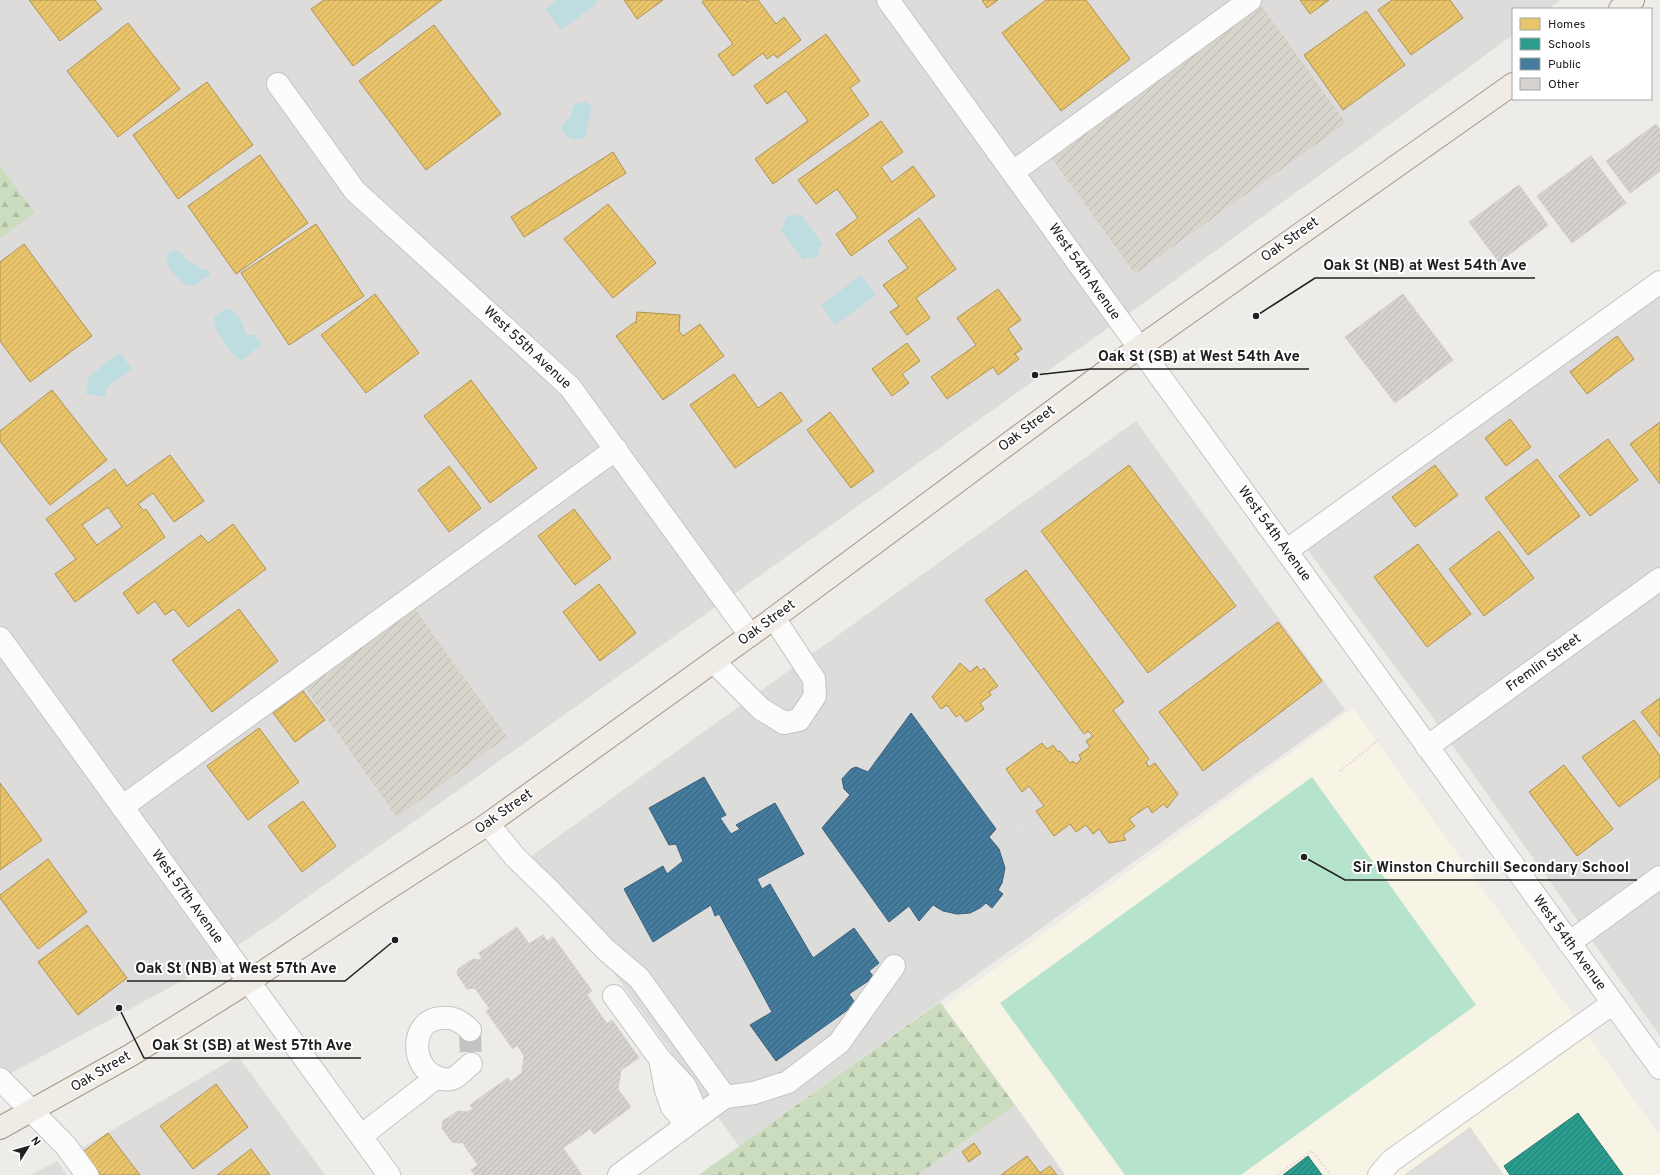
<svg xmlns="http://www.w3.org/2000/svg" width="1660" height="1175" viewBox="0 0 1660 1175" font-family="Overpass,sans-serif">
<style>
.residential{fill:#dddcda}
.education{fill:#f7f4e5}
.religious{fill:#dcdcda}
.construction{fill:url(#construction-furrows)}
.forest{fill:url(#forest-firs)}
.pitch{fill:#b5e3cb}
.parking{fill:#dedddc}
.water{fill:#bedde0}
.homes{fill:url(#homes-hatch);stroke:#ad9354;fill-rule:evenodd}
.schools{fill:url(#schools-hatch);stroke:#27786e}
.public{fill:url(#public-hatch);stroke:#3a6078}
.building{fill:url(#building-hatch);stroke:#d1cdca}
.lines{fill:none;stroke-linecap:round;stroke-linejoin:round}
.minor-tunnel{stroke:#c5c3c1;stroke-width:22;stroke-dasharray:22 11;stroke-linecap:butt}
.minor-casing{stroke:#c5c4c3;stroke-width:24}
.major-casing{stroke:#a49785;stroke-width:24}
.path{stroke:#ebdbdb;stroke-width:2.5;stroke-dasharray:2 2;stroke-linecap:butt}
.minor{stroke:#fcfcfc;stroke-width:22}
.major{stroke:#f1ebe6;stroke-width:22}
.labels{text-anchor:middle;dominant-baseline:central;stroke-width:4;stroke-linejoin:round;paint-order:stroke}
.street-label{font-size:14px;fill:#202020;stroke:#fff}
.leader{fill:none;stroke:#202020;stroke-width:1.5}
.callout-dot{fill:#202020;stroke:#fff;stroke-width:1.5}
.callout-label{font-size:15px;text-anchor:middle;font-weight:bold;fill:#202020;stroke:#fff;stroke-width:4;stroke-linejoin:round;paint-order:stroke}
</style>
<defs>
<pattern id="construction-furrows" width="10" height="10" patternUnits="userSpaceOnUse"><rect width="10" height="10" fill="#d7d5cb"/><path d="M-1 1l2-2M0 10L10 0M9 11l2-2" fill="none" stroke="#b8b7ae"/></pattern>
<pattern id="forest-firs" width="22" height="20" patternUnits="userSpaceOnUse"><rect width="22" height="20" fill="#ccdcbf"/><path d="M5 1l3.5 6h-7zM16 11l3.5 6h-7z" fill="#afbca4"/></pattern>
<pattern id="homes-hatch" width="6" height="6" patternUnits="userSpaceOnUse"><rect width="6" height="6" fill="#e9c46a"/><path d="M-1 1l2-2M0 6l6-6M5 7l2-2" fill="none" stroke="#c8a85c"/></pattern>
<pattern id="schools-hatch" width="6" height="6" patternUnits="userSpaceOnUse"><rect width="6" height="6" fill="#2a9d8f"/><path d="M-1 1l2-2M0 6l6-6M5 7l2-2" fill="none" stroke="#248074"/></pattern>
<pattern id="public-hatch" width="6" height="6" patternUnits="userSpaceOnUse"><rect width="6" height="6" fill="#457b9d"/><path d="M-1 1l2-2M0 6l6-6M5 7l2-2" fill="none" stroke="#396480"/></pattern>
<pattern id="building-hatch" width="6" height="6" patternUnits="userSpaceOnUse"><rect width="6" height="6" fill="#d5d2d0"/><path d="M-1 1l2-2M0 6l6-6M5 7l2-2" fill="none" stroke="#b7b4b2"/></pattern>
</defs>
<rect width="100%" height="100%" fill="#eeece9"/>
<path class="residential" d="M0 0H1561L1548 9H1513V35L1156 294 274 921 191 976 0 1079Z
M1660 293V1036L1421 701 1307 549Z
M1136 421 1345 710 1075 904 866 615Z
M238 1056 325 1175H99L80 1149Z
M1015 1105 1065 1175H918Z
M57 1161 67 1175H29H30Z"/>
<path class="education" d="M1353 708 1660 1136V1175H1066L944 1006Z"/>
<path class="religious" d="M866 615 1075 904 739 1146 530 857Z"/>
<path class="construction" d="M1261 5 1346 123 1135 274 1050 156Z
M410 602 507 737 397 817 300 681Z"/>
<path class="forest" d="M0 166 35 213 0 238Z
M940 1002 1015 1105 918 1175H699Z"/>
<path class="pitch" d="M1312 777 1476 1005 1241 1175H1125L1000 1003Z"/>
<path class="parking" d="M1470 1127 1504 1175H1404Z"/>
<path class="water" d="M558 0H596L598 3 561 30 545 9Z
M586 102C595 109 590 114 588 123 586 130 589 132 583 139 572 140 567 138 561 128L565 121 571 117 573 106 578 103Z
M794 214 798 216 801 214 823 245 820 247 818 256C813 259 807 257 803 260L780 229 783 227 786 217Z
M174 249 182 253 186 260 196 264 203 270H208L210 273 209 277 203 278 196 285H184C176 276 164 266 167 254Z
M861 275 876 295 835 325 821 305Z
M227 308C240 313 242 323 246 335H254L262 344 245 358 240 360C233 356 214 330 214 321 214 319 215 317 216 315Z
M120 353 132 369 107 387 105 397 86 394 89 376Z"/>
<path class="homes" d="M29 0H95L102 9 60 41Z
M324 0H442L353 66 311 9Z
M624 0H663L637 19Z
M704 0H746L747 2 750 0H758L776 24 784 17 801 40 777 58 774 54 767 59 763 53 733 76 718 55 733 44 702 2Z
M982 0H998L987 8Z
M1046 0H1086L1130 59 1061 111 1002 33Z
M1300 0H1329L1310 14Z
M1392 0H1450L1463 18 1411 55 1378 10Z
M1366 11 1405 65 1343 110 1304 55Z
M128 23 180 89 118 137 67 71Z
M434 25 501 114 426 170 359 81Z
M826 34 860 81 850 88 869 115 773 184 755 159 808 121 786 91 767 104 754 86Z
M207 82 253 145 178 199 133 135Z
M881 121 903 152 881 167 892 182 913 166 935 196 851 256 836 234 858 218 837 189 816 204 798 180Z
M613 152 626 173 524 237 511 217Z
M260 155 308 223 236 274 188 206Z
M608 204 656 263 613 298 564 239Z
M919 218 956 269 916 298 930 318 907 335 890 312 899 306 883 285 908 268 888 241Z
M316 224 364 296 289 345 241 273Z
M24 244 92 336 30 382 0 341V262Z
M998 289 1021 320 1008 329 1022 349 1015 354 1019 359 998 375 993 367 947 399 931 377 976 345 957 318Z
M375 294 419 353 366 393 321 335Z
M637 312 680 315 679 331 683 336 700 324 724 356 663 400 616 336 635 322 636 323Z
M1617 336 1634 359 1587 394 1570 372Z
M907 343 920 361 902 374 909 383 892 396 872 369Z
M734 374 758 408 781 392 802 421 735 468 690 405Z
M471 380 537 468 490 503 424 416Z
M52 390 107 460 50 505 0 441V431Z
M830 412 874 471 851 488 807 430Z
M1510 419 1531 447 1506 466 1485 438Z
M1660 422V484L1630 444Z
M1608 439 1638 480 1590 516 1559 476Z
M170 455 204 501 174 522 153 493 138 504 144 511 146 509 165 537 75 602 55 574 76 559 46 519 115 469 127 486ZM108 507 122 527 97 545 82 525Z
M1537 459 1580 516 1528 555 1485 498Z
M1129 465 1236 606 1148 673 1041 531Z
M1435 465 1458 495 1415 527 1392 497Z
M449 466 481 508 449 532 418 490Z
M574 509 611 558 575 585 538 536Z
M233 524 266 569 188 627 174 609 165 615 155 601 138 614 123 593 201 535 208 543Z
M1499 531 1534 578 1484 616 1449 569Z
M1418 544 1471 614 1427 647 1374 577Z
M1026 570 1124 702 1113 710 1149 759 1146 762 1149 767 1155 763 1178 794 1167 808 1164 804 1152 813 1148 806 1129 819 1135 826 1123 835 1126 840 1109 843 1099 829 1093 834 1086 825 1076 832 1070 824 1054 836 1036 811 1044 806 1029 786 1022 792 1006 769 1042 743 1047 749 1053 745 1058 752 1060 751 1070 763 1073 761 1076 764 1081 759 1079 755 1090 747 1086 741 1093 736 1088 731 1084 734 985 600Z
M599 584 636 633 600 661 563 612Z
M239 609 278 661 212 712 172 660Z
M1278 622 1322 681 1203 771 1159 712Z
M960 663 970 672 977 666 980 671 984 668 998 686 989 692 991 695 980 703 984 709 966 722 960 714 956 717 947 705 941 709 932 697Z
M303 691 325 720 295 742 273 713Z
M1660 698V737L1641 712Z
M1634 720 1660 756V777L1619 807 1582 757Z
M259 728 299 782 248 820 207 766Z
M1564 765 1613 829 1577 856 1529 792Z
M0 783 42 840 0 870Z
M303 801 336 846 302 872 268 826Z
M48 859 87 912 38 949 0 898V895Z
M87 925 127 978 78 1015 38 962Z
M216 1084 248 1127 193 1169 160 1126Z
M108 1133 140 1175H101L83 1152Z
M974 1143 981 1153 969 1162 962 1152Z
M251 1149 270 1175H217Z
M1027 1156 1040 1173 1050 1166 1057 1175H1001Z"/>
<path class="schools" d="M1578 1113 1623 1175H1510L1504 1166Z
M1308 1156 1322 1175H1283Z"/>
<path class="public" d="M911 713 996 829 989 837 999 849 1005 868 1002 883 998 890 1003 894 992 908 986 903 980 908 970 913 957 914 943 911 933 905 919 921 909 906 889 922 822 828 850 795 844 789 842 779 851 769 856 767 868 772Z
M704 777 726 815 720 818 731 834 740 829 736 825 775 803 804 854 757 879 762 889 770 884 813 958 854 928 879 963 869 971 874 977 849 994 856 1004 776 1061 750 1025 772 1012 719 914 715 916 711 905 653 942 624 889 663 866 667 874 683 861 676 844 669 845 649 808Z"/>
<path class="building" d="M1656 124 1660 130V171L1630 193 1606 161Z
M1591 156 1626 203 1572 243 1537 196Z
M1519 185 1548 225 1499 262 1469 222Z
M1403 294 1453 360 1395 403 1345 337Z
M517 927 529 944 543 935 547 941 553 937 592 991 587 995 607 1024 612 1020 639 1058 621 1070 618 1089 631 1107 594 1134 590 1129 563 1148 582 1175H475L471 1170 478 1165 462 1142 460 1143 452 1142 442 1128 443 1121 458 1111 467 1112 473 1109 470 1105 508 1078 510 1082 522 1073 524 1056 517 1045 513 1049 486 1011 490 1009 475 988 467 989 457 974 458 969 473 959 479 960 482 958 479 953Z"/>
<g class="lines">
<path class="minor-tunnel" d="M470 1030 471 1064"/>
<g class="minor-casing">
<path id="minor" d="M888 0 1660 1068
M278 84 355 191 570 387 750 635
M1013 172 1250 0
M1286 551 1660 282
M0 638 389 1175
M714 662 761 709 784 723 799 720 815 696 814 679 774 618
M1427 747 1660 579
M122 807 616 449
M488 824 515 857 551 892 606 950 639 978 725 1097 619 1175
M1569 943 1660 877
M614 996 660 1059 685 1086 692 1102 683 1119 680 1130
M470 1030C461 1021 454 1017 441 1018 410 1020 409 1068 439 1078 444 1080 449 1080 454 1078 460 1075 466 1068 471 1064
M660 1059 666 1090 672 1107 683 1119
M0 1079 66 1146 87 1175
M725 1097 754 1093 788 1082 839 1043 894 966
M361 1136 437 1077
M1379 1175 1391 1161 1613 1003"/>
</g>
<g class="major-casing">
<path id="major" d="M1620 9 1633 0
M0 1128 131 1055 248 982 378 895 488 824 774 618 1113 366 1513 84"/>
</g>
<path class="path" d="M1340 771 1380 739
M1277 1175 1312 1151 1331 1175"/>
<use href="#minor" class="minor"/>
<use href="#major" class="major"/>
</g>
<g class="labels">
<g class="street-label">
<text transform="translate(1290 240) rotate(-35)">Oak Street</text>
<text transform="translate(1084 272) rotate(55)">West 54th Avenue</text>
<text transform="translate(527 348) rotate(43)">West 55th Avenue</text>
<text transform="translate(1027 429) rotate(-37)">Oak Street</text>
<text transform="translate(1274 534) rotate(54)">West 54th Avenue</text>
<text transform="translate(767 623) rotate(-36)">Oak Street</text>
<text transform="translate(1544 663) rotate(-36)">Fremlin Street</text>
<text transform="translate(504 812) rotate(-35)">Oak Street</text>
<text transform="translate(187 897) rotate(54)">West 57th Avenue</text>
<text transform="translate(1569 943) rotate(54)">West 54th Avenue</text>
<text transform="translate(101 1072) rotate(-30)">Oak Street</text>
</g>
</g>
<path class="leader" d="M1256 316L1315 278H1535M1035 375L1090 369H1309M1304 857L1345 880H1637M395 940L345 981H127M119 1008L144 1058H361"/>
<g class="callout-dot">
<circle cx="1256" cy="316" r="4"/>
<circle cx="1035" cy="375" r="4"/>
<circle cx="1304" cy="857" r="4"/>
<circle cx="395" cy="940" r="4"/>
<circle cx="119" cy="1008" r="4"/>
</g>
<g class="callout-label">
<text x="1425" y="270">Oak St (NB) at West 54th Ave</text>
<text x="1199" y="361">Oak St (SB) at West 54th Ave</text>
<text x="1491" y="872">Sir Winston Churchill Secondary School</text>
<text x="236" y="973">Oak St (NB) at West 57th Ave</text>
<text x="252" y="1050">Oak St (SB) at West 57th Ave</text>
</g>
<rect x="1512" y="8" width="140" height="92" fill="#ffffff" stroke="#a6a6a6"/>
<rect x="1520" y="18" width="20" height="12" fill="#e9c46a" stroke="#a6a6a6"/>
<text x="1548" y="28" font-size="12" fill="#202020">Homes</text>
<rect x="1520" y="38" width="20" height="12" fill="#2a9d8f" stroke="#a6a6a6"/>
<text x="1548" y="48" font-size="12" fill="#202020">Schools</text>
<rect x="1520" y="58" width="20" height="12" fill="#457b9d" stroke="#a6a6a6"/>
<text x="1548" y="68" font-size="12" fill="#202020">Public</text>
<rect x="1520" y="78" width="20" height="12" fill="#d5d2d0" stroke="#a6a6a6"/>
<text x="1548" y="88" font-size="12" fill="#202020">Other</text>
<g transform="translate(28 1147) rotate(53)" stroke="#ffffff" stroke-width="3" paint-order="stroke">
<path d="M0-3L7 15L0 10L-7 15Z" fill="#202020"/>
<text y="-6" font-size="11" font-weight="bold" text-anchor="middle" fill="#202020">N</text>
</g>
</svg>
